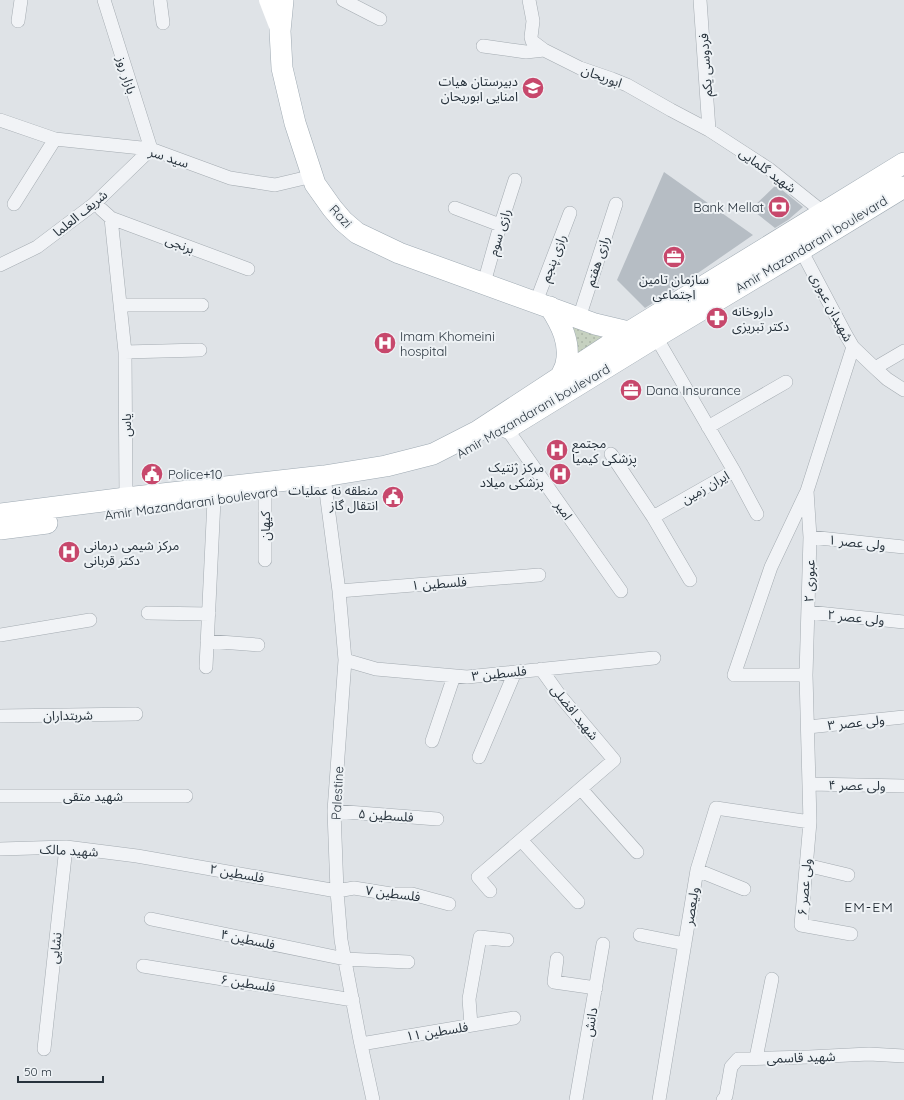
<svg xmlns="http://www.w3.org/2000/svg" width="904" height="1100" viewBox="0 0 904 1100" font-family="Quicksand,'Noto Sans Arabic',sans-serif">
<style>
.grass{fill:url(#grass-dots)}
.building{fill:#b6bdc4}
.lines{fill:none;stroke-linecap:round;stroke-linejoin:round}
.minor-casing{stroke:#a4abb1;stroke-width:14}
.primary-casing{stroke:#9ea9b2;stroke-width:22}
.minor{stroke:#f1f3f6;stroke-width:13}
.secondary{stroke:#fff;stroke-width:18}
.primary{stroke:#fff;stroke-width:21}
.labels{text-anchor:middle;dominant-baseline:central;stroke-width:4;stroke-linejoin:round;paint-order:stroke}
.street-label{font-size:13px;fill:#28333d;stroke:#eef2f5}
.poi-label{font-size:13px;fill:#28333d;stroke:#eef2f5;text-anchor:start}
.neighbourhood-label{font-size:14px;letter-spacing:1px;fill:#1b242e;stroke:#eef2f5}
</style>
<defs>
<pattern id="grass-dots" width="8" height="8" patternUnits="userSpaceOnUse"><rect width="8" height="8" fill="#c6d1c0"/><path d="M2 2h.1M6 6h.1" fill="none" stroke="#aab4a6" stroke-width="1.8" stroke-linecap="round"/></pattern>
</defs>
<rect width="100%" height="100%" fill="#dfe3e7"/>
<path class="grass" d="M561 317 609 341 571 366Z"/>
<path class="building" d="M664 172 753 235 669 293 645 308 617 280Z
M776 185 803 207 788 220 775 228 751 209Z"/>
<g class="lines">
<g class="minor-casing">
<path id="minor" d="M104 0 151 149
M160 0 163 23
M343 0 380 19
M529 0 533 21 531 37 532 41 544 50 580 68 612 79 627 85 671 110 709 130 769 169 824 213
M700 0 709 130
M18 21 21 0
M483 46 526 52 544 50
M0 120 55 139 151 149 230 178 275 185 313 176
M14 204 55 139
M455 208 500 225
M101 209 111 218 125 352 126 498
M111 218 248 269
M801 250 846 335 853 347 875 368 887 379 904 390
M0 265 37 247 94 204 151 149
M484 283 498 233 515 180
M536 302 570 213
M120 305H202
M579 318 616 204
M656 337 734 471 757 514
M125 352 200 350
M875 368 904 351
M708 427 786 382
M507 429 621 591
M611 454 653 517 690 580
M325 484 339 591 345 660 334 811 337 891 341 940 360 1040 373 1100
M806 493 771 567 734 675H806
M653 517 734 471
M810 537 904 547
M265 560V492
M339 591 539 575
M808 612 904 622
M148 613 209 614
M0 635 90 620
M207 641 258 645
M345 660 376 669 467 677 654 658
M206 667 214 500
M0 716 136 714
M808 727 904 717
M432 741 454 676
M479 757 515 672
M810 784 904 786
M581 789 637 852
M0 796H186
M334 811 437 819
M521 840 578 902
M0 849 66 847 137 856 337 891 354 888 391 894H412L449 904
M806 865 848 875
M697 870 744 889
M490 891 478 877 614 760 561 697 541 669
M151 919 345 959 408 962
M851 934 801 925 810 822 806 675 810 537 807 491 853 347
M640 935 685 944
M557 959 554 982 596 988
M143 966 353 1000
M471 1025 469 999 480 937 507 940
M361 1044 514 1018
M44 1049 66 847
M756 1058 772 979
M576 1100 603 944
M659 1100 697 870 716 808 810 822
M723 1100 726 1096 731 1067 738 1059 809 1057 869 1054 904 1056"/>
</g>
<g class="primary-casing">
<path id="primary" d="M283 0 280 31 282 68 295 123 315 184 332 208 343 221 357 233 399 253 595 324 637 334
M550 307C561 324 571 343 566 364 565 369 562 373 560 378
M508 428 656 337 801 250 904 187
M0 514 126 498 324 476 386 466 433 454 478 431 629 332 904 163
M0 529 47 523"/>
</g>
<use href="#minor" class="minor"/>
<path class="secondary" d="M268 0 280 31"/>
<use href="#primary" class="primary"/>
</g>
<defs>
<g id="school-disc" transform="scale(1.15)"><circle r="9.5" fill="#c7486c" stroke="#eef2f5"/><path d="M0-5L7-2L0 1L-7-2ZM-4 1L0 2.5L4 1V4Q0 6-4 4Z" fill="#fff"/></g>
<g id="bank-disc" transform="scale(1.15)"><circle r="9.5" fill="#c7486c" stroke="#eef2f5"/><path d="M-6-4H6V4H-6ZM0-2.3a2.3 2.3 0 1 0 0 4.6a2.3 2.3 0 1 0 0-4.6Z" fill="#fff"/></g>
<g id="office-disc" transform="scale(1.15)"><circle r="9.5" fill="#c7486c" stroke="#eef2f5"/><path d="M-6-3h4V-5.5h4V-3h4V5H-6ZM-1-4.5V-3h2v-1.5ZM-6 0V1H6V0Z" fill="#fff"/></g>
<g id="pharmacy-disc" transform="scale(1.15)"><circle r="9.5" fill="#c7486c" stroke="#eef2f5"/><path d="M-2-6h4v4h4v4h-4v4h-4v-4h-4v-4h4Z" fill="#fff"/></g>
<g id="hospital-disc" transform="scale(1.15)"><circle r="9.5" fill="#c7486c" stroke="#eef2f5"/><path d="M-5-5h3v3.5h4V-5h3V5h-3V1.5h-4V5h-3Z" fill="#fff"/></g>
<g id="civic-disc" transform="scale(1.15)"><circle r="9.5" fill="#c7486c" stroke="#eef2f5"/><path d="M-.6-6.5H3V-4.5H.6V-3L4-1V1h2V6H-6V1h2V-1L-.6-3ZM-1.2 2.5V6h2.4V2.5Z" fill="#fff"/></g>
</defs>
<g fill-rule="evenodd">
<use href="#school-disc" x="533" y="88"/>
<use href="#bank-disc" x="779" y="207"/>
<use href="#office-disc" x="674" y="257"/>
<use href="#pharmacy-disc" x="717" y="318"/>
<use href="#hospital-disc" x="385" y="343"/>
<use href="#office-disc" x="631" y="390"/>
<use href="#hospital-disc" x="557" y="450"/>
<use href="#civic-disc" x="152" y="474"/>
<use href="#hospital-disc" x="560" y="474"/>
<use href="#civic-disc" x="393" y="497"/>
<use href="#hospital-disc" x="69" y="552"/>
</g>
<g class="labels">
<g class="street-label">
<text transform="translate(705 65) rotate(-94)">فردوسی یکم</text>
<text transform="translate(127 75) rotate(73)">بازار روز</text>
<text transform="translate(602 76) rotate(20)">ابوریحان</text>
<text transform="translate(169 157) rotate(18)">سید سر</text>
<text transform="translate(768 170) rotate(36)">شهید گلمایی</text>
<text transform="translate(80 213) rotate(-39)">شریف العلما</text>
<text transform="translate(341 216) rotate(47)">Razi</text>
<text transform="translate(499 232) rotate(-73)">رازی سوم</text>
<text transform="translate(180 244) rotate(21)">برنجی</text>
<text transform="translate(811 244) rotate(-31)">Amir Mazandarani boulevard</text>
<text transform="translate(553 258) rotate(-69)">رازی پنجم</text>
<text transform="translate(597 261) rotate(-72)">رازی هفتم</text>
<text transform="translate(832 307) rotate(62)">شهیدان عبوری</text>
<text transform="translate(533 411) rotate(-30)">Amir Mazandarani boulevard</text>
<text transform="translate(126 425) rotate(-90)">یاس</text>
<text transform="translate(705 487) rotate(-30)">ایران زمین</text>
<text transform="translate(191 503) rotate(-8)">Amir Mazandarani boulevard</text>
<text transform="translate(564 510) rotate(55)">امیر</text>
<text transform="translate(265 526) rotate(-90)">کیهان</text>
<text transform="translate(857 542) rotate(6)">ولی عصر ۱</text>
<text transform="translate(809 581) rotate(-88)">عبوری ۲</text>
<text transform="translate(439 583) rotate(-4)">فلسطین ۱</text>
<text transform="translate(856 617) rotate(6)">ولی عصر ۲</text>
<text transform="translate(499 673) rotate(-6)">فلسطین ۳</text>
<text transform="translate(575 712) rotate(51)">شهید افضلی</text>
<text transform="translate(68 715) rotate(-1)">شربتداران</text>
<text transform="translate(856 722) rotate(-6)">ولی عصر ۳</text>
<text transform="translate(857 785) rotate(1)">ولی عصر ۴</text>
<text transform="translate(337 793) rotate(-87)">Palestine</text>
<text x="93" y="796">شهید متقی</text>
<text transform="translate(386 815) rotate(4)">فلسطین ۵</text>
<text transform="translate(69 850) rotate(3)">شهید مالک</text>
<text transform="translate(237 873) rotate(10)">فلسطین ۲</text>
<text transform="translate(804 887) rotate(-85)">ولی عصر ۶</text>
<text transform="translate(393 893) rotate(7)">فلسطین ۷</text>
<text transform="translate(691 906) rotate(-81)">ولیعصر</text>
<text transform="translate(248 939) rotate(12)">فلسطین ۴</text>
<text transform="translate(55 948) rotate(-84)">نشایی</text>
<text transform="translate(248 983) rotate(9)">فلسطین ۶</text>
<text transform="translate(590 1022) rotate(-80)">دانش</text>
<text transform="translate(437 1031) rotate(-9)">فلسطین ۱۱</text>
<text transform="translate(801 1057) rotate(-2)">شهید قاسمی</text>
</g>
<g class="poi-label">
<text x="518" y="81" text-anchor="end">دبیرستان هیات<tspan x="518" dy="15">امنایی ابوریحان</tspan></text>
<text x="764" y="207" text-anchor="end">Bank Mellat</text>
<text x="674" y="279" text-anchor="middle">سازمان تامین<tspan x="674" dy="15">اجتماعی</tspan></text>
<text x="732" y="311">داروخانه<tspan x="732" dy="15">دکتر تبریزی</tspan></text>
<text x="400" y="336">Imam Khomeini<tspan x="400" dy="15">hospital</tspan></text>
<text x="646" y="390">Dana Insurance</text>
<text x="572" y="443">مجتمع<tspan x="572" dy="15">پزشکی کیمیا</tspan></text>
<text x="544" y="467" text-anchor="end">مرکز ژنتیک<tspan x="544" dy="15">پزشکی میلاد</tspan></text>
<text x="168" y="474">Police+10</text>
<text x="378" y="490" text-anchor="end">منطقه نه عملیات<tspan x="378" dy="15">انتقال گاز</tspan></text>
<text x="84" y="545">مرکز شیمی درمانی<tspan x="84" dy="15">دکتر قربانی</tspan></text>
</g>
<g class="neighbourhood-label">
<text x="869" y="907">EM-EM</text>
</g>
</g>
<path d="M18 1076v6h85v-6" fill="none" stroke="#28333d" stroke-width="2"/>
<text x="24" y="1076" font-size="12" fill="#28333d" stroke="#eef2f5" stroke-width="3" paint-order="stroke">50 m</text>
</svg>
